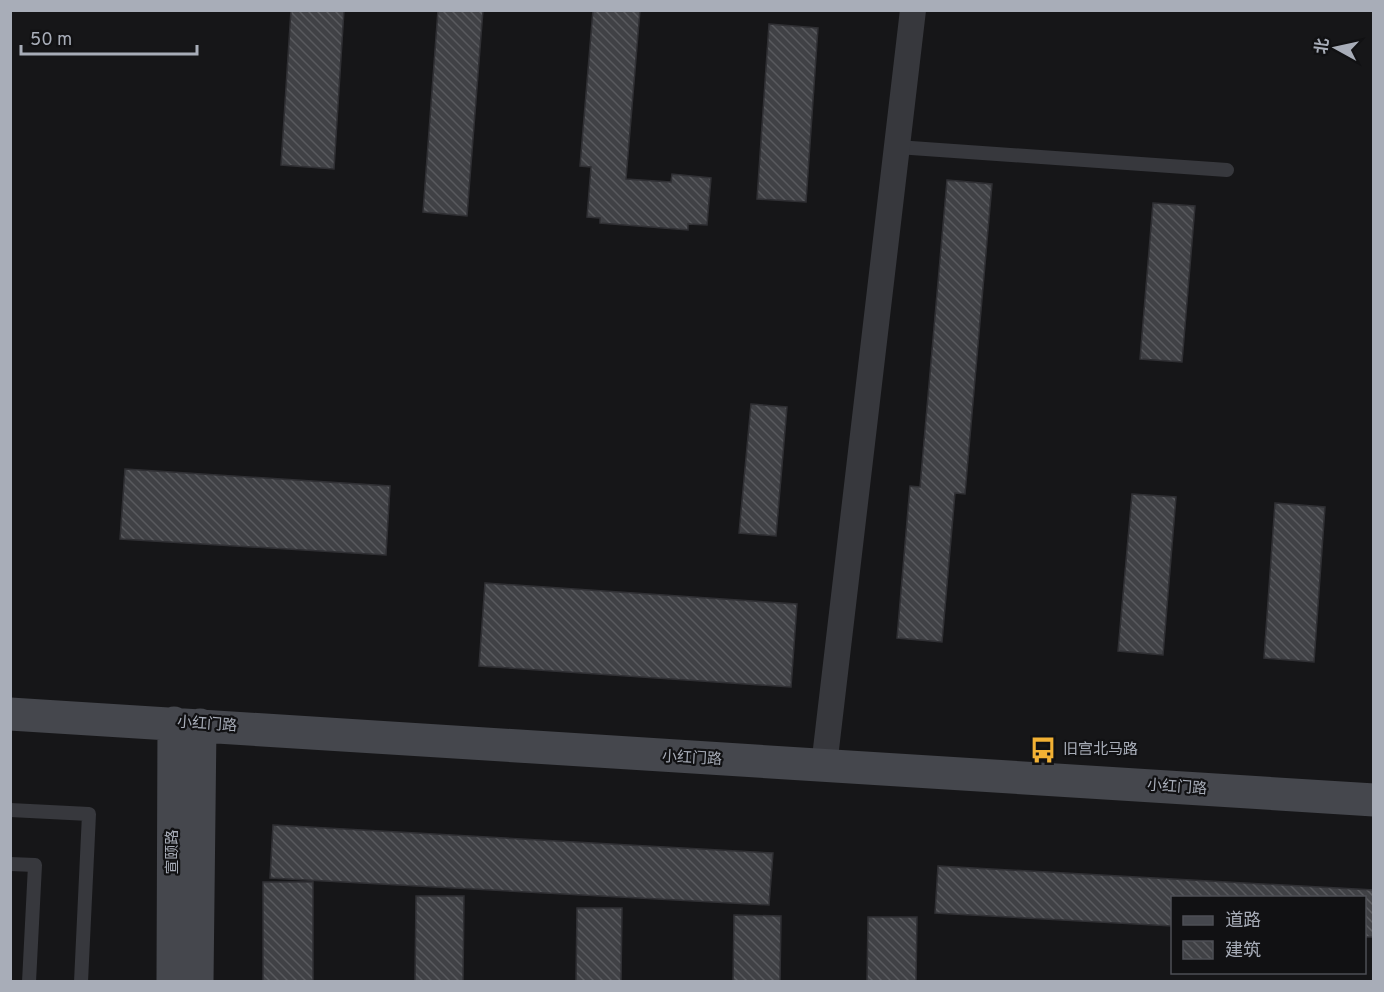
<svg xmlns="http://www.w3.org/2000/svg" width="1384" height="992" viewBox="0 0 1384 992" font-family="Overpass,'Noto Sans SC',sans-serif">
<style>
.building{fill:url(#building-back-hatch);stroke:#303034;stroke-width:1.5}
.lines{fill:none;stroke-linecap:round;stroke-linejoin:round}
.lane{stroke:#37383d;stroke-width:14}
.street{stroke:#37383d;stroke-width:26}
.secondary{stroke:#45474d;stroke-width:33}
.labels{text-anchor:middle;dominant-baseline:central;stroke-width:4.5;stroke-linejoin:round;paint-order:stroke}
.street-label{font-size:15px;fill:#a8adb8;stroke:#111113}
.poi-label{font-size:15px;fill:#a8adb8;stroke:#111113;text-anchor:start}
</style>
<defs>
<pattern id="building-back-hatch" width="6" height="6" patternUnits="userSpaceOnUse" patternTransform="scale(1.5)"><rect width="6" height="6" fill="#404145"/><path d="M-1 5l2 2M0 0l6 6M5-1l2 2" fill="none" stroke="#595a5e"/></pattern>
</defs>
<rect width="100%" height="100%" fill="#161618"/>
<path class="building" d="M291 10H344L334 169 281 165Z
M438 10H483L467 216 423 212Z
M593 10H640L626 179 671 182 672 174 711 178 707 225 688 224V230L600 223V218L587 217 591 167 580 166Z
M769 24 818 28 806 202 757 199Z
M947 180 992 184 965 494 955 493 942 642 897 638 910 486 920 487Z
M1153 203 1195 206 1182 362 1140 359Z
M751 404 787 407 776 536 739 533Z
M125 469 390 486 386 555 120 539Z
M1132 494 1176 497 1163 655 1118 651Z
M1275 503 1325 507 1314 662 1264 658Z
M485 583 797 604 791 687 479 666Z
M273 825 773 853 769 905 270 878Z
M938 866 1374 890V937H1364V898H1172V926L935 913Z
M263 882H313V982H263Z
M416 896H464L463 982H415Z
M577 908H622L621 982H576Z
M734 915 781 916 780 982H733Z
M868 917H917L916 982H867Z"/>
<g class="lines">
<path class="lane" d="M897 147 1227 170
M10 810 89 814 81 982
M10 864 35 865 29 982"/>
<path class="street" d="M824 766 913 10"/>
<path class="secondary" d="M10 714 1374 800
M173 982 174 723
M197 982 200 725"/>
</g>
<defs>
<g id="bus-bare" transform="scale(2.07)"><path d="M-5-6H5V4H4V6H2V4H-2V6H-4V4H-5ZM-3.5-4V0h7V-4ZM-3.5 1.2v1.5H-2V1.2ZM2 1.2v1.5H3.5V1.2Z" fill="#f2b134" stroke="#111113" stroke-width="2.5" paint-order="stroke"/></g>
</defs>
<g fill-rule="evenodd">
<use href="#bus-bare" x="1043" y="750"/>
</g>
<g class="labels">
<g class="street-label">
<text transform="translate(207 725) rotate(4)">小红门路</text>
<text transform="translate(692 759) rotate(3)">小红门路</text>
<text transform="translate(1177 788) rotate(4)">小红门路</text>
<text transform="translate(173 852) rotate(-90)">宣颐路</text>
</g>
<g class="poi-label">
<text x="1063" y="750">旧宫北马路</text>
</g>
</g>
<rect width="1384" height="992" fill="none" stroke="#a8adb8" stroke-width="24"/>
<rect x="1171" y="896" width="195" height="78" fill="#111113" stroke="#4d4f55" stroke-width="1.5"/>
<rect x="1183" y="916" width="30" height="9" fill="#45474d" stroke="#4d4f55" stroke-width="1.5"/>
<text x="1225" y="926" font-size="18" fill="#a8adb8">道路</text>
<rect x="1183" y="941" width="30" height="18" fill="url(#building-back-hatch)" stroke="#4d4f55" stroke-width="1.5"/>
<text x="1225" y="956" font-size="18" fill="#a8adb8">建筑</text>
<g transform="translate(1336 48) rotate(278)" stroke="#111113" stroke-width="4.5" paint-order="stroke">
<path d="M0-4.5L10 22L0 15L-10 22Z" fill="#a8adb8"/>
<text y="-9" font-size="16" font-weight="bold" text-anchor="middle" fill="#a8adb8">北</text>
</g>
<path d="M21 45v9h176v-9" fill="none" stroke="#a8adb8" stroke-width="3"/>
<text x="30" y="45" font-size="18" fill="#a8adb8" stroke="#111113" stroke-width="4.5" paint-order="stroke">50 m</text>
</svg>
